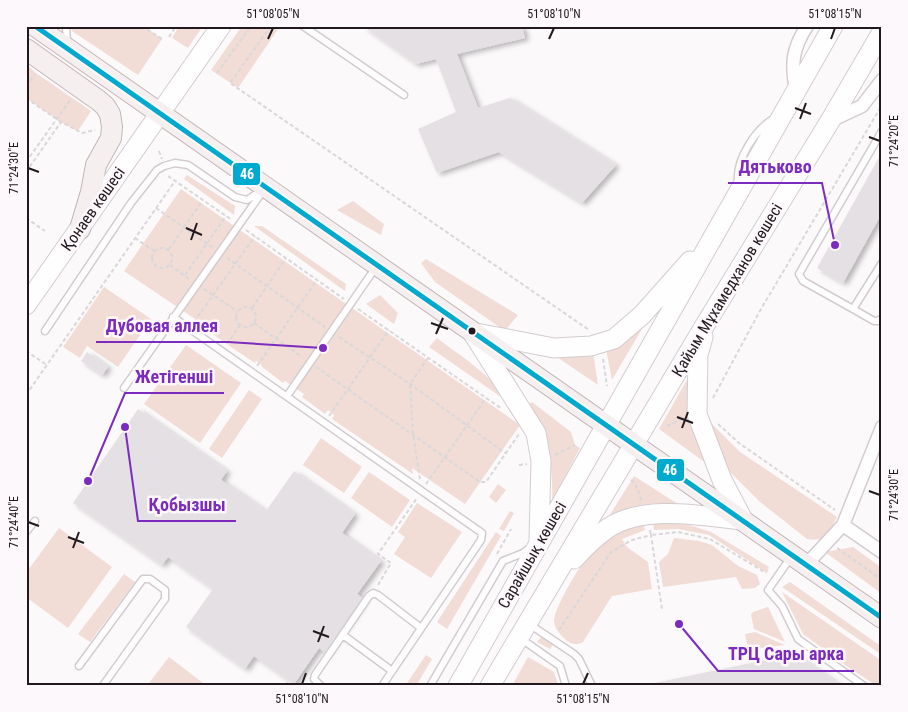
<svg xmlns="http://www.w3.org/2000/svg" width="908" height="712" viewBox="0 0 908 712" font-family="'Roboto Condensed',sans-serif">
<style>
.green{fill:#f1dcd6}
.building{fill:#e4e0e4;filter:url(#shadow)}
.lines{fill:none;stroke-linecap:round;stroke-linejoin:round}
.lane-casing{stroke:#d2ccd0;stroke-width:9}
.street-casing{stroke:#d2ccd0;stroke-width:15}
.secondary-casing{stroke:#d2ccd0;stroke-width:21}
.primary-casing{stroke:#c3b6b8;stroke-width:22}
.path{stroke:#d9d8d9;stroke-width:2;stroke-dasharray:4 2.5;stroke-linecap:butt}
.lane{stroke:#fffefe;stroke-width:6}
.street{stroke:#fffefe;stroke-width:12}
.secondary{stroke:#fffefe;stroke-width:19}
.primary{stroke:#f5eff0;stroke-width:20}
.bus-1-casing{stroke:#fdf8fb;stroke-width:9}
.bus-1{stroke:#00a9ce;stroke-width:5}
.ticks{fill:none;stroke:#22191e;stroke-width:2}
.bus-dot{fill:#22191e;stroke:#fdf8fb;stroke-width:2}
.labels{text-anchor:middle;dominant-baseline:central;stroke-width:5;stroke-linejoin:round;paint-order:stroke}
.street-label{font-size:16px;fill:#22191e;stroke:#fdf8fb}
.leader{fill:none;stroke:#7b2cbf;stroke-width:2}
.callout-dot{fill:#7b2cbf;stroke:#fdf8fb;stroke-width:2}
.callout-label{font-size:18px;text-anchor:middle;font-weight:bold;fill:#7b2cbf;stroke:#fdf8fb;stroke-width:5;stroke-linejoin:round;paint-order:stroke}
.line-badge{stroke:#fdf8fb;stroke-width:2}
.badge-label{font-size:14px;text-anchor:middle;font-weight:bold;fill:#fff}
.neatline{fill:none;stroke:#22191e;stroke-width:2}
.ticks-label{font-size:12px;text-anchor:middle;fill:#22191e}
</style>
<defs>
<filter id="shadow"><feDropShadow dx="4" dy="2.5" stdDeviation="2.5" flood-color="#0004"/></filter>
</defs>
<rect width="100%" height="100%" fill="#fcf9fb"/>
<path class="green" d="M71 26H143L162 39 138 75 72 31Z
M179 26H203L188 48 172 38Z
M242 26H273L278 29 238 88 211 70Z
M26 64 36 73 91 111 78 131 61 122 26 98Z
M187 175 235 206 234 215 184 179Z
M181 189 520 425 465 504 412 468 413 474 332 419 334 415 328 410 325 414 302 397 304 394 285 381 283 383 261 366 262 365 256 361 255 363 228 345 230 343 226 340 224 342 197 323 198 321 124 271Z
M353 201 384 224 381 235 337 210Z
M254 226H262L346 284 345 291Z
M426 259 518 315 505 331 435 282 421 263Z
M104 287 151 319 118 367 87 346 80 358 63 347Z
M380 295 398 313 394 324 366 304Z
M646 322 612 380 606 349Z
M437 338C452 350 502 382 504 399L429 347Z
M186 345 241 383 200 443 144 404Z
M593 352 598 385 554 355Z
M693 369 714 469 659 429Z
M249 390 262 399 222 458 209 449Z
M532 402 571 432 575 445 580 448 552 501C553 481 551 451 543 432 540 422 534 413 529 404Z
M708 420 740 452 837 517C829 533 828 542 807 539L759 501 731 473 705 422Z
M321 438 362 467 344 493 303 465Z
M369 472 410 500 392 527 351 498Z
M634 476 692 513 603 526Z
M498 484 506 490 496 503 489 497Z
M417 503 462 532 431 578 394 554 405 537 398 532Z
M510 511 514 513 504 531 499 529Z
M643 521 645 530 622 539 627 547 648 562 652 589 612 596 583 642C575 646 569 644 563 637 559 633 554 627 554 621 554 608 579 567 588 556 602 539 623 529 643 521Z
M653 521 680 522 711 532 769 567 767 573 709 535 678 529 654 530Z
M59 528 112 567 68 628 26 597V573Z
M496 532 501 536 447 629 437 622Z
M674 538 699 541 712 545 738 566 757 575 760 584 755 588 742 589 736 577 663 587 659 562 668 554Z
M853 547 882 568V594L825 552Z
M124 574 135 582 90 642 78 634Z
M790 582 882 647V655L782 587Z
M782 592 882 661V686H877L845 665 803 634Z
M768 607 785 642 754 629 751 615 753 612Z
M755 632 785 645 748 650 745 634Z
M543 635 554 643 550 649 537 642Z
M426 655 432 659 416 686H405Z
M169 657 207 686H153L149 683Z
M528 657 554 672 558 684 556 686H512Z"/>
<path class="building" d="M363 26H522L525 38 457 54 478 108 510 98 616 165 582 203 499 152 437 173 418 129 456 112 436 59 416 64Z
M882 152V213L843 283 817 268Z
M87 352 108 367 102 375 81 361Z
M138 409 227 471 221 480 266 511 294 471 355 514 342 533 381 561 357 594 364 599 326 653 319 648 294 684 254 656 245 669 186 627 213 589 168 557 162 565 73 503Z
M790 655 798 656 809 663 841 686H640Z"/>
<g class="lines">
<g class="lane-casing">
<path id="lane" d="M66 26 67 43
M303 26 404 95
M882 131 799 274 803 281 853 309 882 263
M738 181C736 159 756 128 775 118
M853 309 874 321H878L882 318
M173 317 482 533 481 540 382 686
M45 331 131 203 157 170 164 166 175 163 188 165 235 197 247 200 264 189
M124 388 263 191
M287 396 376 267
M26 532 35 521
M791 557 768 590 782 606 798 639 864 686
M529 624 574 654 579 659 592 686
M343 635 392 671
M520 638 560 666 566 686
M79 666 140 583 143 579H150L165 590V599L104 684
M321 686 314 679 315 675 369 596 373 593 378 595 421 628
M430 686 503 561 523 553 530 548"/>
</g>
<g class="street-casing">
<path id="street" d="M796 90C791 64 792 49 807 26
M830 121 862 106 882 80
M843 525 882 552
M806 565 843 525 882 427"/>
</g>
<g class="secondary-casing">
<path id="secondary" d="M26 305 221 26
M472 332 536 433 541 461 539 540
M476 333 554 348 591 346 614 339 642 315 690 261
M703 337 698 355 697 414 722 480 743 520
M574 559C585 547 595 537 608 528 645 504 702 516 743 520
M458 686 833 26
M490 686 705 325 830 121 882 32"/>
</g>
<g class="primary-casing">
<path id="primary" d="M35 26 882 618
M26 49 98 100 105 106 110 114 112 127 111 138 96 165 91 192 80 229"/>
</g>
<path class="path" d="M142 26 162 39
M271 26 230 83 589 330
M169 37 176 26
M217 73 251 26
M26 86 35 74
M26 98 61 122
M159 151 162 159
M26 162 71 99
M26 172 61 122 82 133 95 130
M168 176 232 220
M156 208 213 248
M26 218 45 231
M246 230 344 299
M135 238 154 251
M152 258a10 10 0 1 1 20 0a10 10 0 1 1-20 0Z
M169 249 203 200
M227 258 325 327
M170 265 189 279
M185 275 226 216
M204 289 237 311
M236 317a10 10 0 1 1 20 0a10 10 0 1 1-20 0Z
M252 308 286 258
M358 309 502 409
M194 322 255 236
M254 323 302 357
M339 337 410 384 505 453
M227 344 240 325
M26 351 47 365
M603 359 607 386
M257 366 317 280
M316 367 480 482H486L519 434
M26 395 175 181
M713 398 761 309 882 105
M329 416 389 330
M718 424 739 443 835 510
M667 426 682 419
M555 455 575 445
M519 465 527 464
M420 479 413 434 410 384 428 358
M631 480 635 483 642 502
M426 484 486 398
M650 530 651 535 678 532 710 539 766 573
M837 548 882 580
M497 554 511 529
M378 585 391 563 378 554 417 498
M559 630 611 552 632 540 651 535 662 609
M285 686 287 683 292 686"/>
<use href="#lane" class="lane"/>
<use href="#street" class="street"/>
<use href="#secondary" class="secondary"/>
<use href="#primary" class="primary"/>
<g class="bus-1-casing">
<path id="bus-1" d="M35 26 882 618"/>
</g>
<use href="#bus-1" class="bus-1"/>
</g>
<path class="ticks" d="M268 39 273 28M549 39 554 28M831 39 835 28M795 108 811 114M800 119 806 103M869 137 880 141M28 168 39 172M186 228 202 235M191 240 197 223M431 323 448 329M436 334 443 318M677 417 693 423M682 428 688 412M869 491 880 495M28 522 39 526M68 537 84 543M73 548 79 532M313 631 329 637M318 642 324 626M302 684 306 673M583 684 588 673"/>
<circle class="bus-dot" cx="472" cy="331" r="4.5"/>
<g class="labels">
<g class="street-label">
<text transform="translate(93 209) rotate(-55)">Қонаев көшесі</text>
<text transform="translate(727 290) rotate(-59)">Қайым Мұхамедханов көшесі</text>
<text transform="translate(532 555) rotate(-60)">Сарайшық көшесі</text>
</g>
</g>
<path class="leader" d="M835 245L822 183H728M323 348L228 342H96M88 481L125 393H224M125 427L138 521H236M679 624L718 671H854"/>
<g class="callout-dot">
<circle cx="835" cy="245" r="5"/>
<circle cx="323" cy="348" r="5"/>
<circle cx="88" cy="481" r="5"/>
<circle cx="125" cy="427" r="5"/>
<circle cx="679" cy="624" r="5"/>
</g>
<g class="callout-label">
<text x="775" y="173">Дятьково</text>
<text x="162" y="332">Дубовая аллея</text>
<text x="174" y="383">Жетігенші</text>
<text x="187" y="511">Қобызшы</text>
<text x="786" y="660">ТРЦ Сары арка</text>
</g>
<g class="line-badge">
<rect x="232" y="162" width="29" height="24" rx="5" fill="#00a9ce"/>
<rect x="656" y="458" width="29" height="24" rx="5" fill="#00a9ce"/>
</g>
<g class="badge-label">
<text x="247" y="179">46</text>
<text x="670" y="475">46</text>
</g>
<rect width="908" height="712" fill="none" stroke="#fdf8fb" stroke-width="55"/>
<rect x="28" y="28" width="852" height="656" class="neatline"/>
<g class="ticks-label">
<text x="273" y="18">51°08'05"N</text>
<text x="554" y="18">51°08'10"N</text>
<text x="835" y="18">51°08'15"N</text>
<text transform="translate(894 141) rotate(-90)" y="4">71°24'20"E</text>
<text transform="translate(14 168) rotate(-90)" y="4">71°24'30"E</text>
<text transform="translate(894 495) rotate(-90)" y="4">71°24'30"E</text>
<text transform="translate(14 522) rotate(-90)" y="4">71°24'40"E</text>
<text x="302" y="703">51°08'10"N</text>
<text x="583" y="703">51°08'15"N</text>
</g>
</svg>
